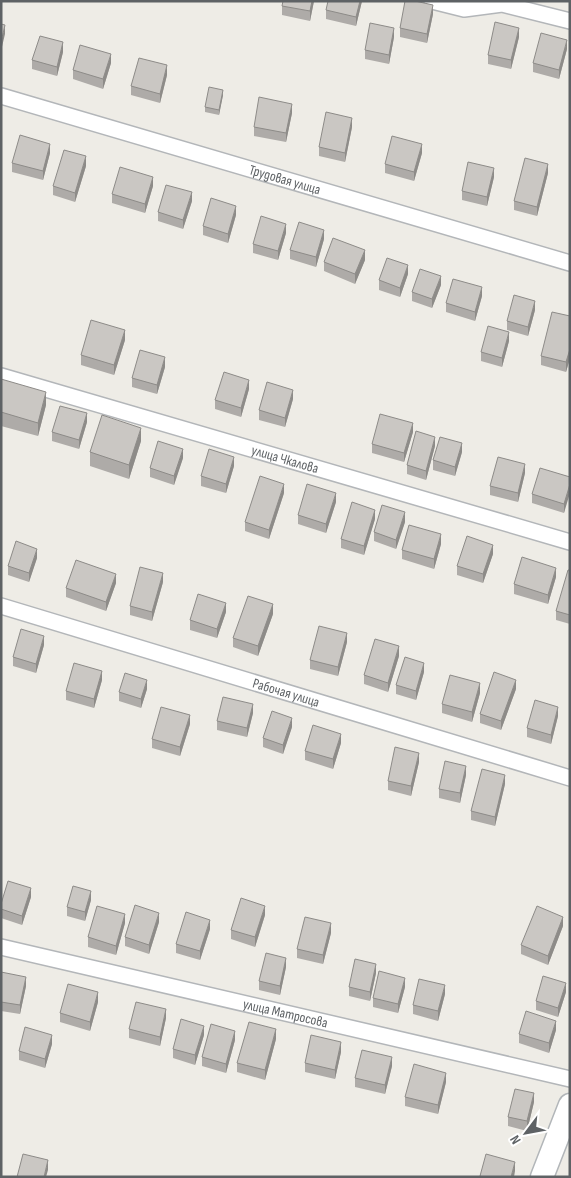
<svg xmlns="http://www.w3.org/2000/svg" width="571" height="1178" viewBox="0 0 571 1178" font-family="'Sofia Sans Condensed',sans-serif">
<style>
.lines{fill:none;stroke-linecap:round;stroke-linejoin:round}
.street-casing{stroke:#b3b6b9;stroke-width:18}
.secondary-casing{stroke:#b2b6b9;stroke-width:25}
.street{stroke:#fff;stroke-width:15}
.secondary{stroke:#fff;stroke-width:22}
.wall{fill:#aeaba8}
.shaded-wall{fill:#8d8b88}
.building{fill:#cac7c3;stroke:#8d8b88}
.labels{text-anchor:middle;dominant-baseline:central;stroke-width:4;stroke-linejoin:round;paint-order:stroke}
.street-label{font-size:14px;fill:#5e6265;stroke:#fff}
</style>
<rect width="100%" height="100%" fill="#eeece6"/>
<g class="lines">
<g class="street-casing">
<g id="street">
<path d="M432 1 464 9 502 4 570 21"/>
<path id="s1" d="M1 96 570 263"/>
<path id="s2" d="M1 376 570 542"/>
<path id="s3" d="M1 606 570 778"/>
<path id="s4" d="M1 947 570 1079"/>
</g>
</g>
<g class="secondary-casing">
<path id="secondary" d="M542 1177 570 1105"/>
</g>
<use href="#street" class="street"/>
<use href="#secondary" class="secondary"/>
</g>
<path class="wall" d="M314 1 310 21 282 15V6Z
M362 1 356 26 326 19V10Z
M433 14 427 43 400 37V28Z
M394 37 389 64 365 59V50Z
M519 37 511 69 488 64V55Z
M567 49 559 79 533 72V63Z
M63 52 57 76 32 69V60Z
M111 63 103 89 73 79V70Z
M167 75 160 103 131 95V86Z
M223 95 219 115 205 112V107Z
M292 113 286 142 254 136V127Z
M352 127 345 162 319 156V147Z
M50 153 43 180 12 172V163Z
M422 153 414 181 385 173V164Z
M86 166 75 202 53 195V186Z
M548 173 537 216 514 210V201Z
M494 177 487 206 462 200V191Z
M153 186 145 213 112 203V194Z
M192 201 183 229 158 221V212Z
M236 215 228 243 203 235V226Z
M286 233 278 260 253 253V244Z
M324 239 316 267 290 259V250Z
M365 260 355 284 324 271V262Z
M408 274 400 297 379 290V280Z
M441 285 432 308 412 301V292Z
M482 296 475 321 446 312V303Z
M535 310 528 336 507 330V321Z
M570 316V358L566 372 541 365V356Z
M125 340 114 375 81 365V355Z
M509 341 502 367 481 361V352Z
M165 367 157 394 132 387V378Z
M1 379 46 405 38 436 1 426Z
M249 389 241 417 215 409V400Z
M293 399 285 427 259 420V410Z
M87 422 79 449 52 441V432Z
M413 432 404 462 372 453V444Z
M141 441 129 479 90 466V452Z
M435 446 426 480 407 474V465Z
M462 452 455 476 433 470V460Z
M183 458 174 485 150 477V468Z
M234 466 226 493 201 486V476Z
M525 473 518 502 490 495V486Z
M570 477 564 513 532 503V494Z
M284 493 269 539 245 531V522Z
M336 502 326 533 298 524V515Z
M375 519 364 555 341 548V539Z
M405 522 396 549 374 541V532Z
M441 544 434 569 402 559V550Z
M493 554 483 583 457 575V566Z
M37 558 29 582 8 575V566Z
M570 570V624L556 620V611Z
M556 577 548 604 514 594V584Z
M163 582 152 621 130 615V606Z
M116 583 106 611 66 597V588Z
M226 612 217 638 190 630V620Z
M273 614 258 656 233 647V638Z
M347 642 338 676 310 669V660Z
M44 645 36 673 13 666V657Z
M399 656 388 692 364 684V675Z
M424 672 416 700 396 694V685Z
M102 680 94 708 66 700V691Z
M147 689 141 708 119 701V692Z
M516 689 501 730 480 723V714Z
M480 693 472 722 442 713V704Z
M253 713 247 737 217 730V721Z
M558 716 551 744 527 737V728Z
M190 724 180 756 152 748V739Z
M292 727 283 754 263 747V738Z
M341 743 333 769 305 760V751Z
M419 762 411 796 388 790V781Z
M466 775 460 803 439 798V789Z
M505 784 495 826 471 820V811Z
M31 897 22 925 1 918V904Z
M91 900 85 921 67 916V907Z
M265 915 255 947 231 939V930Z
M159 922 149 954 125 946V937Z
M125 923 116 955 88 947V937Z
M563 926 548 965 521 954V945Z
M210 929 200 960 176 953V944Z
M331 933 323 964 297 958V949Z
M286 967 280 995 259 990V981Z
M1 972 26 986 20 1014 1 1011Z
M376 973 370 1001 349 996V987Z
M405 987 398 1013 373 1007V998Z
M566 992 558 1017 536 1010V1001Z
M445 994 438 1021 413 1014V1005Z
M98 1002 90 1031 60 1022V1013Z
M166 1018 160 1046 129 1038V1029Z
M556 1030 549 1053 519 1043V1034Z
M204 1035 195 1065 173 1058V1049Z
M276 1039 265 1080 237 1072V1063Z
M235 1040 226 1073 202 1066V1057Z
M52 1044 45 1068 19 1060V1051Z
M341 1052 335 1079 305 1072V1063Z
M392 1066 385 1094 355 1087V1078Z
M446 1082 438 1114 405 1106V1097Z
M534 1102 527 1131 508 1126V1117Z"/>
<path class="shaded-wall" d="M312 1H314L310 21V11Z
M360 1H362L356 26V17Z
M433 5V14L427 43V34Z
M5 25V34L1 51V42Z
M394 28V37L389 64V55Z
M519 28V37L511 69V60Z
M567 40V49L559 79V70Z
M63 42V52L57 76V67Z
M111 54V63L103 89V79Z
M167 65V75L160 103V94Z
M223 90V95L219 115V110Z
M292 104V113L286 142V133Z
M352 118V127L345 162V153Z
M50 144V153L43 180V171Z
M422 144V153L414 181V172Z
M86 156V166L75 202V193Z
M548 164V173L537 216V207Z
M494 168V177L487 206V197Z
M153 177V186L145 213V204Z
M192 192V201L183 229V220Z
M236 206V215L228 243V234Z
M286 224V233L278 260V251Z
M324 230V239L316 267V257Z
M365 250V260L355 284V274Z
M408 265V274L400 297V288Z
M441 276V285L432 308V299Z
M482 287V296L475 321V312Z
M535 301V310L528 336V327Z
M125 330V340L114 375V365Z
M509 332V341L502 367V358Z
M570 349V358L566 372V362Z
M165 357V367L157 394V385Z
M249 380V389L241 417V408Z
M293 390V399L285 427V418Z
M46 392V405L38 436V423Z
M87 413V422L79 449V440Z
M413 423V432L404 462V453Z
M141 428V441L129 479V465Z
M435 437V446L426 480V471Z
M462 443V452L455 476V467Z
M183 449V458L174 485V476Z
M234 457V466L226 493V484Z
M525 464V473L518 502V493Z
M284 484V493L269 539V530Z
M570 484V493L564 513V504Z
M336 493V502L326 533V524Z
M375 510V519L364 555V546Z
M405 512V522L396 549V540Z
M441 534V544L434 569V559Z
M493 545V554L483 583V574Z
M37 549V558L29 582V573Z
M556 568V577L548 604V595Z
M163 573V582L152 621V612Z
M116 574V583L106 611V602Z
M226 603V612L217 638V629Z
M273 604V614L258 656V646Z
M347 633V642L338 676V667Z
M44 636V645L36 673V664Z
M399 646V656L388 692V683Z
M424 663V672L416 700V691Z
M102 671V680L94 708V699Z
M147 680V689L141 708V699Z
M516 680V689L501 730V721Z
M480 683V693L472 722V712Z
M253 704V713L247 737V728Z
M558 707V716L551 744V735Z
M190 715V724L180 756V747Z
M292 718V727L283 754V745Z
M341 734V743L333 769V759Z
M419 753V762L411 796V786Z
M466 766V775L460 803V793Z
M505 775V784L495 826V817Z
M31 888V897L22 925V916Z
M91 891V900L85 921V912Z
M265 906V915L255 947V937Z
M159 913V922L149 954V945Z
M125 914V923L116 955V946Z
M563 917V926L548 965V956Z
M210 920V929L200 960V951Z
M331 923V933L323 964V955Z
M286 958V967L280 995V986Z
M376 964V973L370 1001V992Z
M26 977V986L20 1014V1005Z
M405 978V987L398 1013V1004Z
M566 983V992L558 1017V1008Z
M445 985V994L438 1021V1011Z
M98 992V1002L90 1031V1022Z
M166 1009V1018L160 1046V1037Z
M556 1021V1030L549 1053V1043Z
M204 1026V1035L195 1065V1055Z
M276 1029V1039L265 1080V1070Z
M235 1031V1040L226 1073V1064Z
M52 1035V1044L45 1068V1059Z
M341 1042V1052L335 1079V1070Z
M392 1057V1066L385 1094V1085Z
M446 1073V1082L438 1114V1105Z
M534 1093V1102L527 1131V1121Z
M48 1160V1170L46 1177H44Z
M515 1162V1171L514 1177H511Z"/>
<path class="building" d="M283 1H312L310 11 282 6Z
M328 1H360L356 17 326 10Z
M405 1H415L433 5 427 34 400 28Z
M495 22 519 28 511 60 488 55Z
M370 23 394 28 389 55 365 50Z
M1 24 5 25 1 42Z
M541 33 567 40 559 70 533 63Z
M40 36 63 42 57 67 32 60Z
M80 45 111 54 103 79 73 70Z
M139 58 167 65 160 94 131 86Z
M209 87 223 90 219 110 205 107Z
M259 97 292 104 286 133 254 127Z
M326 112 352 118 345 153 319 147Z
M20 135 50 144 43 171 12 163Z
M392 136 422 144 414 172 385 164Z
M64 150 86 156 75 193 53 186Z
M525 158 548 164 537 207 514 201Z
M468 162 494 168 487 197 462 191Z
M120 167 153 177 145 204 112 194Z
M166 185 192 192 183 220 158 212Z
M211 198 236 206 228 234 203 226Z
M261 216 286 224 278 251 253 244Z
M299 222 324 230 316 257 290 250Z
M333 238 365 250 355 274 324 262Z
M387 258 408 265 400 288 379 280Z
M420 269 441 276 432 299 412 292Z
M453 279 482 287 475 312 446 303Z
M514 295 535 301 528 327 507 321Z
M552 312 570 316V349L566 362 541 356Z
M91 320 125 330 114 365 81 355Z
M488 326 509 332 502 358 481 352Z
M140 350 165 357 157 385 132 378Z
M224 372 249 380 241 408 215 400Z
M1 379 46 392 38 423 1 412Z
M267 382 293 390 285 418 259 410Z
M60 406 87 413 79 440 52 432Z
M380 414 413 423 404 453 372 444Z
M102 415 141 428 129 465 90 452Z
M416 431 435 437 426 471 407 465Z
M440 437 462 443 455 467 433 460Z
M158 441 183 449 174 476 150 468Z
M209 449 234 457 226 484 201 476Z
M498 457 525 464 518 493 490 486Z
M540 468 570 477V484L564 504 532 494Z
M260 476 284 484 269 530 245 522Z
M307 484 336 493 326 524 298 515Z
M352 502 375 510 364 546 341 539Z
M382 505 405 512 396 540 374 532Z
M409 525 441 534 434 559 402 550Z
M467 536 493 545 483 574 457 566Z
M16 541 37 549 29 573 8 566Z
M522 557 556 568 548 595 514 584Z
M76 560 116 574 106 602 66 588Z
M140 567 163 573 152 612 130 606Z
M568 570H570V615L556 611Z
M198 594 226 603 217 629 190 620Z
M248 596 273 604 258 646 233 638Z
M319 626 347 633 338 667 310 660Z
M21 629 44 636 36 664 13 657Z
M375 639 399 646 388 683 364 675Z
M405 657 424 663 416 691 396 685Z
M74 663 102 671 94 699 66 691Z
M494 672 516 680 501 721 480 714Z
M125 673 147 680 141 699 119 692Z
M450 675 480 683 472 712 442 704Z
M223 697 253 704 247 728 217 721Z
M535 700 558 707 551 735 527 728Z
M161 707 190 715 180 747 152 739Z
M272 711 292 718 283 745 263 738Z
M313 725 341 734 333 759 305 751Z
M395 747 419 753 411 786 388 781Z
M445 761 466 766 460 793 439 789Z
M482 769 505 775 495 817 471 811Z
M8 881 31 888 22 916 1 909V904Z
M73 886 91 891 85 912 67 907Z
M241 898 265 906 255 937 231 930Z
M135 905 159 913 149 945 125 937Z
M97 906 125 914 116 946 88 937Z
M537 906 563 917 548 956 521 945Z
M186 912 210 920 200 951 176 944Z
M305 917 331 923 323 955 297 949Z
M266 953 286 958 280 986 259 981Z
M355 959 376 964 370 992 349 987Z
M379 971 405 978 398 1004 373 998Z
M1 972 26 977 20 1005 1 1002Z
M543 976 566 983 558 1008 536 1001Z
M419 979 445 985 438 1011 413 1005Z
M68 984 98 992 90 1022 60 1013Z
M136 1002 166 1009 160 1037 129 1029Z
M526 1011 556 1021 549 1043 519 1034Z
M181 1019 204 1026 195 1055 173 1049Z
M249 1022 276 1029 265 1070 237 1063Z
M211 1024 235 1031 226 1064 202 1057Z
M25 1027 52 1035 45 1059 19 1051Z
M311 1035 341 1042 335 1070 305 1063Z
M362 1050 392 1057 385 1085 355 1078Z
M414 1064 446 1073 438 1105 405 1097Z
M515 1089 534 1093 527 1121 508 1117Z
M23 1154 48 1160 44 1177H17Z
M486 1154 515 1162 511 1177H483L480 1176Z"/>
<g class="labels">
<g class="street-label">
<text stroke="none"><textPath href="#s1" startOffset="296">Трудовая улица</textPath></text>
<text stroke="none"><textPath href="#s2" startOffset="296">улица Чкалова</textPath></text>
<text stroke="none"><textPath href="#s3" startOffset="298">Рабочая улица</textPath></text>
<text stroke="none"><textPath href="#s4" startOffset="292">улица Матросова</textPath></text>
</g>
</g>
<rect width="571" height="1178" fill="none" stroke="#5e6265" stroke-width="5"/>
<g transform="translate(526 1133) rotate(238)" stroke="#ffffff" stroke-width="4" paint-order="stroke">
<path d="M0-4L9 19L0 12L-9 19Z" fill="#5e6265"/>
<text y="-8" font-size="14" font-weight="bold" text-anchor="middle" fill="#5e6265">N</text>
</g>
</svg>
